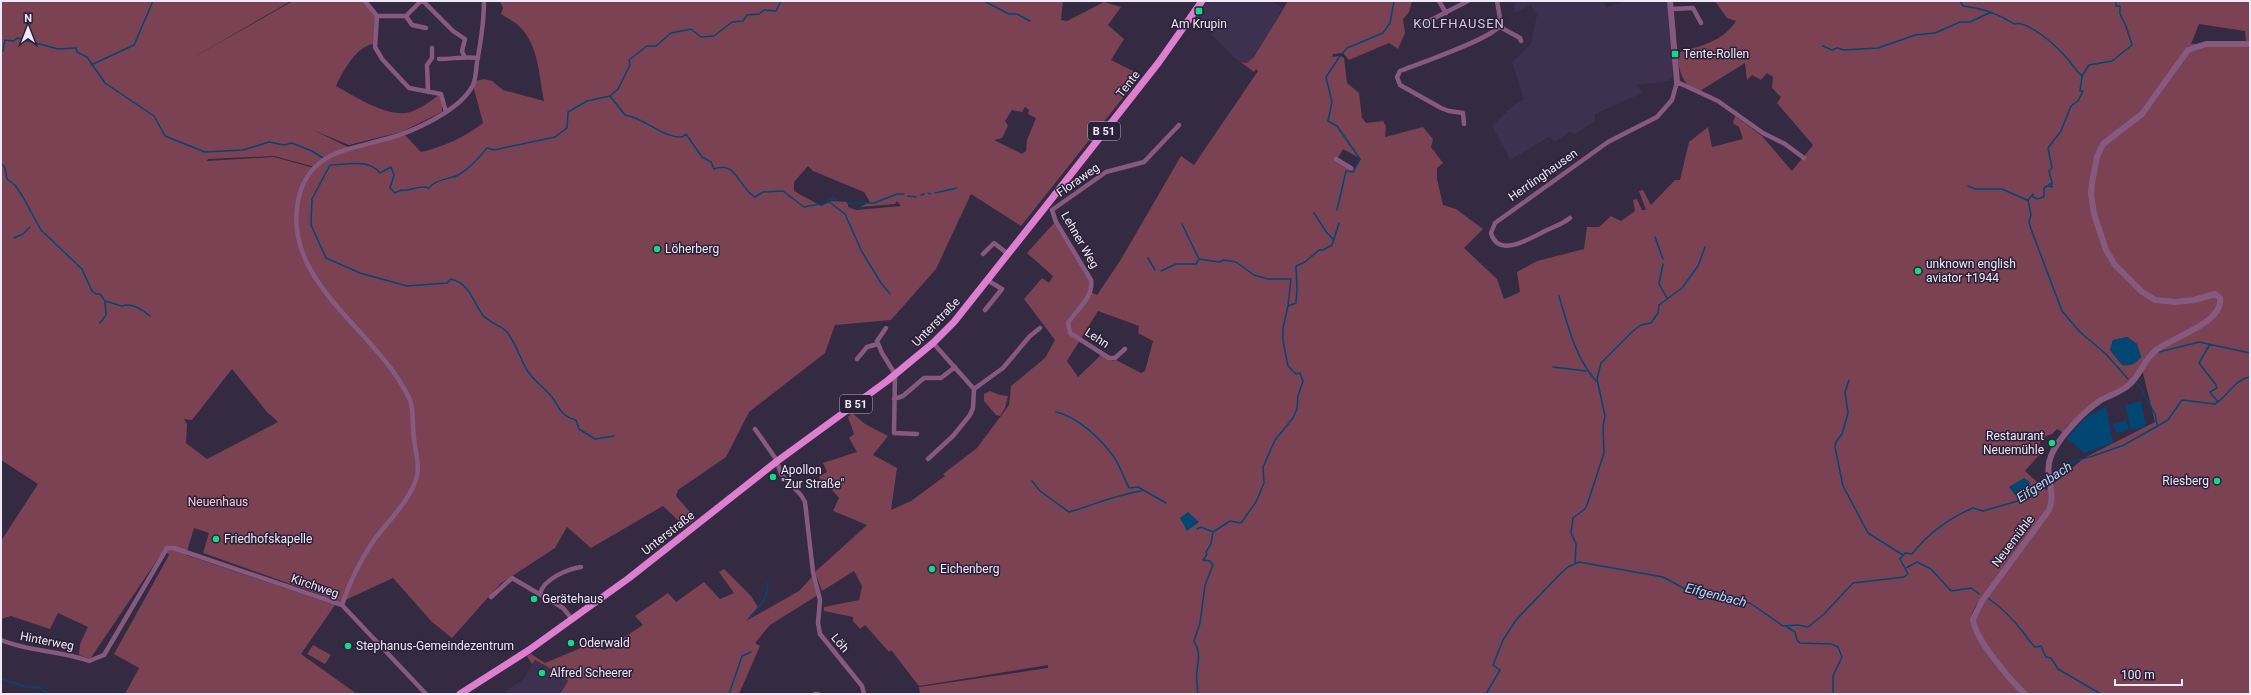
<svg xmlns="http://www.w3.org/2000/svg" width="2251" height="695" viewBox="0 0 2251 695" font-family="Roboto,sans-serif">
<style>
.built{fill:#3e3150}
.green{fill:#7a4253;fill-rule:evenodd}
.water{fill:#024773}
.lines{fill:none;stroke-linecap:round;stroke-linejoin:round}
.stream{stroke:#024773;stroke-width:1.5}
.minor{stroke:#87597f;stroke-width:4.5}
.tertiary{stroke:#87597f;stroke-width:6}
.primary{stroke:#dd7ecf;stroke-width:7}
.poi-dot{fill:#13d98a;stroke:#2a2037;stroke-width:1.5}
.labels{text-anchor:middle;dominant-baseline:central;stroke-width:3;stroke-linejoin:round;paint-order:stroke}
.shield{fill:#2a2037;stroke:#b5adbf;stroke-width:1}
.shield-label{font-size:11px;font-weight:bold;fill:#f0e9f9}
.poi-label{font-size:12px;fill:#f0e9f9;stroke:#2a2037;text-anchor:start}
.street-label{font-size:12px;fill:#f0e9f9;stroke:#2a2037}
.park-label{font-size:12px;fill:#fac7d3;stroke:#2a2037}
.neighbourhood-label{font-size:13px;letter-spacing:1px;fill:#d6c9e8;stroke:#2a2037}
.water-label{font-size:13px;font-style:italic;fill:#b5dafb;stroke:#2a2037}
</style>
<rect width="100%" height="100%" fill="#342a42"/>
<path class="built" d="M1208 1H1271L1283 7 1250 65 1245 66 1235 58 1212 35 1204 24 1195 18Z
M1514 1H1603L1606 7 1628 1H1667L1673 63 1672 77 1669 81 1636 85 1642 93 1595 114V121L1575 134 1569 132 1555 142 1549 137 1510 160 1492 126 1514 105 1524 99 1512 62 1531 44 1537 15 1531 5 1515 13Z
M534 660 556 672H561L568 681 560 694H508L506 691 524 679Z"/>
<path class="green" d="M1 1H291L187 61 293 1H364L375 17 373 44C356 47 343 71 336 86 354 96 385 116 406 113 418 111 429 102 439 95L442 97V112L401 132 349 145 313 130 350 148 404 134 421 152C443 147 465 137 483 123L473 85 475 81 484 79 492 81 503 90 544 101C539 77 539 47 521 28 516 22 507 18 501 14L503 8 500 1H1063L1061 20 1067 21 1104 2 1121 7 1108 25 1124 39 1111 60 1141 75 1021 226 971 194 936 269 891 320 835 325 825 353 749 412 726 457 678 490 676 496 696 519 685 527 663 506 591 548 567 527 555 548 500 584 452 638 432 622 393 578 341 602 203 553 209 533 194 528 186 555 335 605 301 654 357 694H125L139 668 114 654 169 555 164 550 90 659 79 655 80 644 88 627 58 613 50 629 11 616 1 619V541L38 484 1 460ZM1025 107 1029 110 1028 114 1036 118 1027 140 1026 151 1022 154 994 140 1002 138 1008 126 1005 121 1012 110 1022 112ZM274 156 315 167 307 178 314 168 274 157 207 161 208 159ZM808 166 813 171 864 192 870 202 860 207 895 204 897 201 901 206 856 210 848 207V202L832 201 821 206 794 191V182ZM232 369 267 412 278 422 207 459 186 443 187 424 184 419 192 420Z
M1288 1H1412L1409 12 1403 19 1405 33 1398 49 1389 43 1349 60 1343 53 1333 54 1332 57 1341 56 1344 58 1347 83 1359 93 1362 118 1366 123 1383 121 1386 126 1385 137 1423 127 1433 139 1431 147 1443 163 1437 168V179L1443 205 1456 209 1483 229 1464 248 1497 279 1504 299 1520 292 1517 272 1537 261 1584 249 1587 227H1599L1611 216 1621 221 1635 211 1633 200 1637 199 1642 210H1646L1639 191 1643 190 1651 205 1675 180H1680L1689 142 1708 127 1712 147 1743 139 1739 127 1733 123 1735 116 1762 136 1792 171 1813 145 1777 103 1781 97 1772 88 1773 77 1767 73 1761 80 1752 75 1747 80 1745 63 1700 91C1696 89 1691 87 1688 85 1681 79 1675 59 1680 52 1703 45 1722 42 1736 21L1727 18 1715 1H2250V42L2246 43 2250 50V694H2028C2015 682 1972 633 1975 616 1978 604 1990 593 1997 583L1995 580C1988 591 1974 604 1971 617 1969 632 2011 682 2022 694H920L919 687 1048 668V665L919 686 891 650 889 652 865 625 860 629 853 621V617L824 611V607L859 600 862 586 854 571 822 591 815 572 867 525 833 511 839 498 826 483 819 481 820 476 827 472 823 463 857 452 849 438 854 434 848 417 852 413 865 424 888 436 873 455 897 468 891 510 911 501 945 476 943 474 977 448 1009 405 1011 386 1045 358 1055 340 1024 299 1042 278 1049 283 1053 276 1027 253 1054 223 1089 280V291L1097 295 1120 261 1181 156 1194 165 1258 71 1256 69 1254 72 1241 62 1247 63 1254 57ZM2199 24 2245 31 2246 42 2191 44ZM1343 149 1361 159 1355 169 1336 161ZM1098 311 1139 326 1138 333 1153 341 1145 371 1141 373 1116 360 1113 361 1101 355 1078 377 1067 361ZM2127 337 2137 344 2141 357C2135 364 2131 366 2122 365L2110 350 2113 340ZM2141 365 2155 422 2084 458 2046 490 2025 471 2040 454 2037 448 2043 437 2052 434 2057 429 2064 433 2066 427 2090 405 2129 383Z
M990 391 1000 395 1008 396 1005 408 1000 416 996 415 984 401V394Z
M724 569 751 596 758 607 746 621 799 591 812 577 818 595 770 625 755 643 760 646 739 694H560L568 681 561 672H557L535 660 532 664 527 656 531 654 545 663 588 645 605 650 643 625 635 616 668 593 676 602 704 582 720 599 734 593 719 572Z
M313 645 331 655 325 664 307 654Z"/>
<path class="water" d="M2127 337 2137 344 2141 357C2135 364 2131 366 2122 365L2110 350 2113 340Z
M2141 401 2146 427 2131 430 2125 405Z
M2106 406 2113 443 2084 453 2067 438 2085 418Z
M2126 420 2129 430 2116 433 2113 424Z
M2024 478 2030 482 2029 485 2015 495 2009 487Z
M1188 512 1199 522 1187 531 1180 518Z"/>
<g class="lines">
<path class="stream" d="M984 1 1009 14H1017L1030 21
M1960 1 1963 6C1981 8 1999 14 2014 24 2028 20 2056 46 2065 56 2071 62 2075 70 2082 76
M1823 46 1832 50 1837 48 1844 50 1878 48 1915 35 1935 33 1960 22H1970L1991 12
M1 51H3L5 40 14 41 17 38 58 49 76 48 77 52 87 57 105 83 154 116 165 136 205 152 243 150 269 142 284 145 292 143 312 151 323 158
M1342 54 1347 48 1383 33 1390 23 1394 1
M91 65 134 45 153 1
M610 96 625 115C645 118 662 138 682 137L686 134 702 157 711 162 714 169C737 160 739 189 755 197L763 192 783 191 804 207 825 203 832 198 838 200
M1 163 5 168 7 179 15 185 23 197 41 230 82 269 92 291 96 294H100L105 301 122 306C132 302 143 310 150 316
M2052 183 2044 188V197L2037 199 2033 197V194L2028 200 2031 215 2029 222 2031 229 2062 311 2080 332 2106 354 2128 379
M2052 183 2049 171 2052 168 2048 148 2061 131 2071 106 2078 101 2083 91H2080L2082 76 2089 65 2112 61 2132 45 2126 26 2120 14V6H2116V1
M1968 186 1975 189H2002L2027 200
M2048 186 2052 187V183
M928 193 930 194
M935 193 957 188
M921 195 924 194
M908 196 916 197
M828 201 845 214 862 252 881 283 890 294
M847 203H874L897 194H904
M1337 210 1346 171 1353 172 1360 159 1337 126 1328 121 1332 102 1326 77 1340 56
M1314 213 1327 233 1334 240
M1182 224 1199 259
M1655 237 1663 259
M14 238 23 234 30 227
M1148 258 1155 270
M1663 264 1659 284 1667 298
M1161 271 1176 264H1196L1199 259 1219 262 1224 260 1236 262 1254 275 1268 279H1291L1288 305
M1559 296C1568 326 1575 357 1596 381
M100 323 106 315 105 302
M2210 344 2199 363 2216 385 2217 388 2210 392 2218 402
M2159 352 2199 342 2250 353
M1553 367 1586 371
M1849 380 1845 392 1848 413 1842 434 1836 442 1835 447 1843 486 1868 533 1903 555
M2136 383 2139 385 2155 414 2157 425
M1056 412C1078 417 1101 439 1114 457 1120 466 1124 478 1129 488L1138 487 1166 503
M614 436 595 439 579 429 576 420C563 417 560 410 554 400 547 389 534 382 527 370 520 358 516 344 507 332 501 325 487 322 482 314 472 300 470 284 451 279L447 283 407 286 360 273 326 258 311 225 312 199 330 165C347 165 368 158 380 173L391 167 394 175 390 188 395 193 401 190C411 192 420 184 429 188 437 178 450 180 460 174 471 167 479 158 487 148L494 150 555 137 567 128 568 112 587 101 610 96 618 89 630 65 629 60 647 46H656L671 33 691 29 701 37 714 36 732 22 743 21 747 15 759 14 764 10 776 11 781 1
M2052 477 2064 466 2077 460 2093 456 2124 445 2168 420 2182 400 2215 404C2228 396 2235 379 2250 377
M1032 481 1040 491 1069 512C1094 505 1115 495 1141 491
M1197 529 1201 527 1213 532
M1575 564 1576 544 1571 533 1573 518 1585 509 1588 502 1604 453 1603 426 1605 416 1597 379 1601 363 1633 331 1641 325 1651 323 1658 313 1659 305 1682 288 1698 266 1705 247
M1906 568 1917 562 1931 569 1951 591 1971 588 1979 594
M1988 598C2002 608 2013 619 2023 632 2027 638 2030 642 2035 647L2041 646 2046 657 2051 658 2058 669 2101 694
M751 616C761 605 768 597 768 582
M1787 627 1795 632 1797 640 1800 643 1831 644 1838 647 1842 657 1833 676V694
M1 679 27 687H38L49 694
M729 694 742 656 751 652
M1198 694C1197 687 1196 679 1197 672 1198 660 1201 652 1194 641L1200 623 1205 585 1213 565 1210 561 1203 560 1207 554 1206 552 1211 544 1213 532 1230 521 1241 523 1256 502 1264 483 1263 467 1275 440 1293 418 1297 409 1298 396 1303 381 1300 373 1296 374 1288 366 1283 341V328L1288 306 1296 303 1297 289 1296 266 1305 262 1319 250H1323L1332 245 1339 223
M1486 694 1500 670 1493 665 1503 640 1516 620 1561 573 1568 567 1579 562 1663 577 1687 590 1730 600 1750 603 1783 626 1798 625 1808 627 1824 614 1853 583 1904 577 1908 574 1900 559 1905 553 1912 554C1927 534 1951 517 1973 508L1983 511 2021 500 2047 481"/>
<path class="minor" d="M365 1 377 16 375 47 382 59 409 88 441 94 446 112
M423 1 453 31 465 39 462 51 464 56
M1439 1 1446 13
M1671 9 1693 8 1701 23
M377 16H406L421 1
M406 16 412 25 426 28
M1421 25 1468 1
M1500 27 1520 38 1521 41
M439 59C453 59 464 56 478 58
M428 92 427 65 432 58V48
M1464 124 1463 113 1449 111 1441 108 1400 85 1397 77 1400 71C1418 64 1495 38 1501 24L1497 1
M1336 159 1351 168
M1052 210 1056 222 1091 280C1094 297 1077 309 1068 323L1070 333 1109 358H1115L1125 349
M1052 210 1106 172 1144 162 1179 125
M1570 218C1563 224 1553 227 1545 231 1531 238 1498 259 1491 233L1495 223 1608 142 1657 117 1672 100 1677 82 1718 101 1763 133 1785 144 1804 158
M983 254 994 243 1008 254
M985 310 1002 289 987 280
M886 328 877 341 882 353 895 374 894 433 917 434
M933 343 974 389
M857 359 867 347 878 344
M974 389 1003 368 1030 336 1040 328
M894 399 903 396 924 378H941L955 367
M755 429 776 459 781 474 801 495 805 502 813 572 820 600 818 623 820 634 862 686 864 694
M928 459 953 436 970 415 973 408 974 389
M540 594C543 579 568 569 581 567
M491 597 512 578 563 608 572 619
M342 605C350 581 359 562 374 540 388 521 411 500 417 476 420 466 415 449 414 438 412 426 414 410 410 400 379 331 282 284 298 201 308 152 347 150 386 139 413 132 461 110 473 85 476 78 476 70 477 62 481 41 484 22 484 1
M1 640C29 652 60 650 89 661L104 655 167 548H174L342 605 426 694
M815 694H818"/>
<path class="tertiary" d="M1670 1 1677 82
M2025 694C2011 681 1974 638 1973 619L1982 601 2049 510C2057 491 2043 475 2051 456 2058 438 2084 411 2101 400 2110 395 2122 392 2130 384 2140 375 2144 360 2155 351 2172 337 2224 323 2220 298L2215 294 2194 300 2175 302 2155 300 2141 291 2115 265 2106 250 2094 214 2091 194 2092 183 2097 157 2103 144 2142 114 2188 50 2206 44H2250"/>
<path class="primary" d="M460 694 529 650 629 578 776 462 887 381 933 343 954 322 1046 206 1159 62 1202 1"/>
</g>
<g class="poi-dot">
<rect x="1195" y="7" width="8" height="8" rx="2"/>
<rect x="1671" y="50" width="8" height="8" rx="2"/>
<circle cx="657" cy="249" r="4"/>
<circle cx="1918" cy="271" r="4"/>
<circle cx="2052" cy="443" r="4"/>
<circle cx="773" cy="477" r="4"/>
<circle cx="2217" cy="481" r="4"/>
<circle cx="216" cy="539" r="4"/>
<circle cx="932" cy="569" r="4"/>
<circle cx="534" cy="599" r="4"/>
<circle cx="571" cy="643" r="4"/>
<circle cx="348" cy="646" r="4"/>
<circle cx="542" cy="673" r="4"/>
</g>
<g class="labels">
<g class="shield">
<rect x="1088" y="122" width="32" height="18" rx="3"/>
<rect x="840" y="395" width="32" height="18" rx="3"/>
</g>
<g class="shield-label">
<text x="1104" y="131">B 51</text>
<text x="856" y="404">B 51</text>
</g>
<g class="poi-label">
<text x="1199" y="24" text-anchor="middle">Am Krupin</text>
<text x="1683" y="54">Tente-Rollen</text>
<text x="665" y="249">Löherberg</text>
<text x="1926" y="264">unknown english<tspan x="1926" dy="14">aviator †1944</tspan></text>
<text x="2044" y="436" text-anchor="end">Restaurant<tspan x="2044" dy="14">Neuemühle</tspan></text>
<text x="781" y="470">Apollon<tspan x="781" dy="14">"Zur Straße"</tspan></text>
<text x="2209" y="481" text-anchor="end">Riesberg</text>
<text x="224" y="539">Friedhofskapelle</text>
<text x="940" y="569">Eichenberg</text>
<text x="542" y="599">Gerätehaus</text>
<text x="579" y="643">Oderwald</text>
<text x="356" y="646">Stephanus-Gemeindezentrum</text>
<text x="550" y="673">Alfred Scheerer</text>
</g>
<g class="street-label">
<text transform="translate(1128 84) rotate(-52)">Tente</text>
<text transform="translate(1543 175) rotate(-35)">Herrlinghausen</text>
<text transform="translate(1078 180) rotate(-35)">Floraweg</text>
<text transform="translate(1080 240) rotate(60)">Lehner Weg</text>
<text transform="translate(936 322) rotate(-46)">Unterstraße</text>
<text transform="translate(1097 338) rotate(33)">Lehn</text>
<text transform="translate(668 533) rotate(-38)">Unterstraße</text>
<text transform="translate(2013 541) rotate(-53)">Neuemühle</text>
<text transform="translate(315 586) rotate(19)">Kirchweg</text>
<text transform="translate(47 641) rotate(11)">Hinterweg</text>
<text transform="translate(840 643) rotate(49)">Löh</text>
</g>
<g class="park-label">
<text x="218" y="502">Neuenhaus</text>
</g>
<g class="neighbourhood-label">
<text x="1459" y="23">KOLFHAUSEN</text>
</g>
<g class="water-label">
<text transform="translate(2044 482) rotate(-33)">Eifgenbach</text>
<text transform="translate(1716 595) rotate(14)">Eifgenbach</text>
</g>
</g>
<rect width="2251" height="695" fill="none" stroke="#f0e9f9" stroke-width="4"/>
<g transform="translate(28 28)" stroke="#2a2037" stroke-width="3" paint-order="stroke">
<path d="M0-3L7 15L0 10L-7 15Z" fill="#f0e9f9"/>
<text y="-6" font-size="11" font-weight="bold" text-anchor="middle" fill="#f0e9f9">N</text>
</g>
<path d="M2115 679v6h67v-6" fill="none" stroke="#f0e9f9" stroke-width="2"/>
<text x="2121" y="679" font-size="12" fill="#f0e9f9" stroke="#2a2037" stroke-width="3" paint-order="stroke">100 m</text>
</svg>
